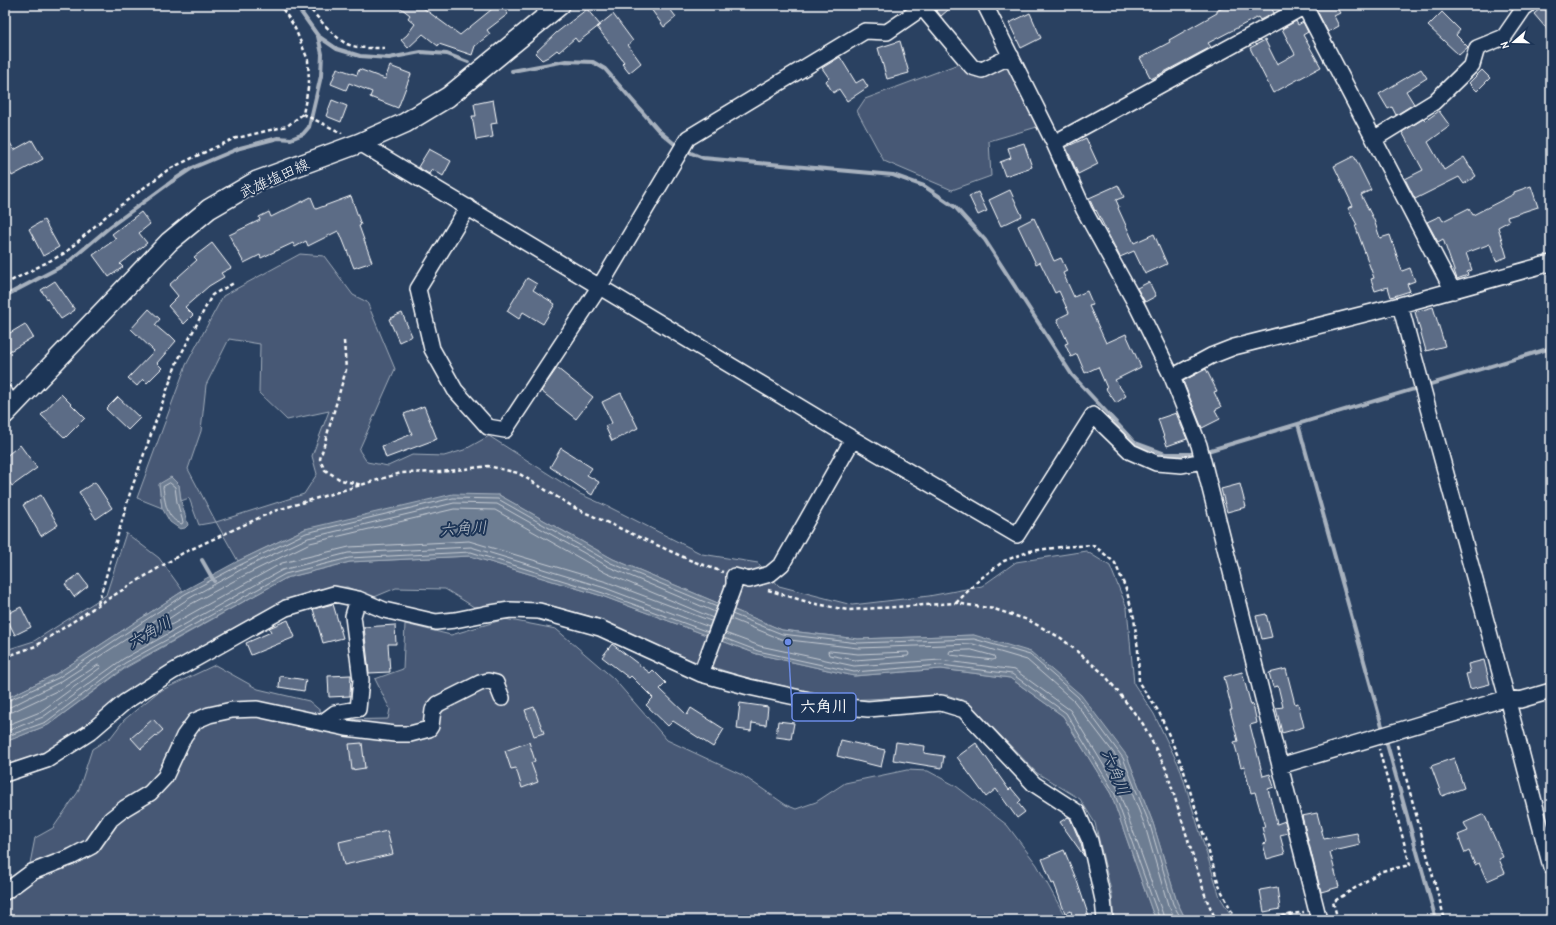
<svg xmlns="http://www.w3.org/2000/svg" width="1556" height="925" viewBox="0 0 1556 925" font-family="'Patrick Hand','Klee One',sans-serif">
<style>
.green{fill:#465975;stroke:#a2acba;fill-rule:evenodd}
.water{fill:#6d7d92;stroke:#a7b1be}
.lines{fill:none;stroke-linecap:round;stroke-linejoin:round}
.shore{stroke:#c5cbd3;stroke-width:1}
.stream{stroke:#a7b1be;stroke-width:4}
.building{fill:#5b6c86;stroke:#fff}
.minor-casing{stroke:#fff;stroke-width:18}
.major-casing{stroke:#fff;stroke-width:22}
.path{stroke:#fff;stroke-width:2.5;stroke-dasharray:4 3;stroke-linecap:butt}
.minor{stroke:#1d3557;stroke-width:15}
.major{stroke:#1d3557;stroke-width:19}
.labels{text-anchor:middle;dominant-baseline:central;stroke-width:4;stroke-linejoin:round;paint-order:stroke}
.street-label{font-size:15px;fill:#fff;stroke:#1d3557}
.water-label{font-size:16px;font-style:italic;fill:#b6bec8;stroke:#1d3557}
.leader{fill:none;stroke:#6c8ce6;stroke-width:1.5}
.callout-dot{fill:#6c8ce6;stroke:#1d3557;stroke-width:1.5}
.callout{fill:#1d3557;stroke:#6c8ce6;stroke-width:1.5}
.callout-label{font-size:16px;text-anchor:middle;font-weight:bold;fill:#fff}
</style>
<rect width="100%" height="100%" fill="#2a4161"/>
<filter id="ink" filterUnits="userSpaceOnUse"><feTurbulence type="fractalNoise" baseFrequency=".025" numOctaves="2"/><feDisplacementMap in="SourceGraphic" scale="8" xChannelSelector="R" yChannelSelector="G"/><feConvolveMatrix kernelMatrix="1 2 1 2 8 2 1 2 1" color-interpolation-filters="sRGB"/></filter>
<g filter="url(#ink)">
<path class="green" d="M961 63 975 77 1008 63 1037 127 989 141 991 176 952 190 884 161 857 111 865 99Z
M300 254 324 256 353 295 367 302 395 369 359 450 367 462 388 466 412 455 444 456 464 450 489 436 580 494 609 507 702 554 758 563 779 586 852 605 929 596 982 586 1016 562 1086 551 1110 566 1127 608 1134 684 1154 714 1180 768 1220 897 1234 920H1186L1177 902 1153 823 1127 756 974 635 858 639 782 630 613 559 499 495 305 529 238 561 216 522 199 525 189 498 181 501 179 485H159L162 508 137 498 186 365 223 296ZM229 339 260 344 259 393 287 420 329 411 312 456 317 474 304 494 216 522 188 469 201 431 206 385Z
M126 533 159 558 183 591 56 674 5 699V642L9 649 34 641 106 595Z
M470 556 602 596 757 654 854 676 941 669 1010 678 1063 716 1111 794 1152 911 1157 920H1114L1112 895 1095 823 1080 799 1037 773 968 702 947 695 848 700 747 678 690 660 596 618 537 602 474 607 445 589 396 588 372 598 347 587 319 589 283 603 122 696 52 750 5 769V742L48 725 127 667 286 578 350 562Z
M505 619 556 629 613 678 667 740 742 775 786 805 796 809 816 802 845 783 907 770 928 771 956 786 1007 825 1037 865 1067 920H5V898L27 879 35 838 53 828 78 792 92 749 111 737 124 720 158 692 215 665 258 689 309 701 331 720 388 719 390 709 375 679 403 669 405 624 451 635Z"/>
<path class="water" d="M171 477 179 485 181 501 188 525 185 528 180 529 170 522 162 508 159 484Z
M453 494 499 495 613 559 782 630 858 639 974 635 1031 652 1081 695 1127 756 1153 823 1177 902 1186 920H1157L1152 911 1111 794 1063 716 1010 678 941 669 854 676 757 654 602 596 470 556 350 562 286 578 127 666 48 725 5 742V699L56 674 183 591 238 561 305 529Z"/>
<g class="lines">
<path class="shore" d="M170 483 175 487 177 502 183 522 182 524C166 519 165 502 163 487Z
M732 614 782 634 858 643 974 639 1030 655 1078 697 1123 758 1150 825 1173 904 1182 920
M731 619 781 639 858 648 973 644 1027 660 1074 701 1119 760 1145 826 1168 905 1176 920
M711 621 607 582 469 541 349 547 282 563 135 645 132 643 191 604 245 575 310 543 454 509 495 510 606 573 713 618
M725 633 760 646 854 666 940 660 1015 670 1070 710 1118 789 1165 920
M724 638 758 651 854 672 941 665 1012 674 1066 713 1114 792 1160 920
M972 650 994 656 995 659 993 660 950 655 949 653 950 651Z
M830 651 858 654 908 652 909 654 908 656 855 660 829 655 828 652Z
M5 702 58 678 185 594 240 565 306 533 453 498 498 499 611 563 717 607
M5 707H10L60 682 188 599 242 569 308 538 454 503 497 504 609 567 715 612
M5 713 12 712 63 688 98 665 101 666 100 668 40 712 5 726
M5 732 43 717 123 659 282 570 348 553 471 547 605 588 709 627
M5 737 46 722 125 663 285 574 349 558 471 552 603 593 708 632"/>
<path class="stream" d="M296 5 318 36 337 49 360 56 389 58 421 52 447 54 468 62
M512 71 566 61 593 62 605 69 658 130 678 147
M684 150 703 158 893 175 924 186 955 207 985 240 1072 375 1135 443 1165 454H1197
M5 296 66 264 111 226 171 182 192 168 240 148 278 138 291 139 303 134 309 127 321 76 322 54 318 36
M1298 424 1436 920
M1204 452 1551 348
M202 560 214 581"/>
</g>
<path class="building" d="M397 5H419L460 35 497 5H501L508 14 487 30 490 34 475 46 472 55 439 44 438 46 423 34 408 48 401 40 407 35 415 24 408 18 410 15Z
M648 5H667L676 17 664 27Z
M932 5H954L941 16Z
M1228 5H1270L1274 13 1260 20 1258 17 1208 43 1211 47 1151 79 1140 58 1170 42 1169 40 1217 13V11Z
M1314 5H1335L1340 13 1334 16 1339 26 1328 32Z
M1544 5H1551V34L1534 14Z
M587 9 600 25 578 42 575 38 559 52 557 50 548 57 542 60 535 53 556 33Z
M1442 12 1460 30 1456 35 1468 47 1459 55 1428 26Z
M1030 13 1041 38 1021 48 1009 23Z
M613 14 633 41 628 45 641 63 629 73 622 64 624 62 597 27Z
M1296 21 1298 25 1303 22 1308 32 1303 35 1321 67 1273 93 1250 48 1265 40 1277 64 1295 54 1282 29Z
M900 41 909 73 887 79 878 48Z
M840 57 856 83 863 79 868 87 847 101 839 89 833 93 826 81 829 78 822 68Z
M390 66 411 74 398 108 370 97 372 92 349 83 346 90 331 84 337 68 357 75 359 69 385 79Z
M1421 69 1427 78 1406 91 1414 104 1396 115 1392 107 1388 109 1379 94Z
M1482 70 1490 78 1477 91 1469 83Z
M332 100 347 106 341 122 326 116Z
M493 100 497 123 491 124 493 137 476 140 472 116H476L474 104Z
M1439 111 1450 126 1428 142 1444 170 1464 157 1476 176 1464 184 1459 177 1415 199 1405 179 1423 170 1402 132 1423 119 1425 121Z
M5 133 14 150 32 140 43 159 12 176 5 163Z
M1086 138 1098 164 1078 174 1066 147Z
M1024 143 1032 167 1005 176 1000 162 1011 158 1008 148Z
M429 149 451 161 443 176 432 169 429 174 418 167Z
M1354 156 1371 190 1361 195 1374 220 1380 238 1390 235 1402 271 1410 268 1415 281 1407 284 1410 291 1391 297 1388 287 1375 291 1371 279 1374 278 1355 225H1357L1348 208 1353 206 1334 166Z
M1118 185 1124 197 1116 200 1119 207 1118 208 1134 243 1154 234 1167 264 1145 274 1134 251 1120 257 1096 210 1095 211 1089 198Z
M1531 186 1538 207 1507 217 1509 221 1498 227 1507 257 1496 261 1490 244 1466 253 1472 270 1467 272 1468 275 1457 279 1443 239 1438 242 1427 222 1440 216 1443 221 1469 208 1473 215 1514 194V192Z
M1010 190 1022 216 1001 226 989 200Z
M978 192 987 211 978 215 969 196Z
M351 196 361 225 359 226 372 262 354 268 340 233H339L338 231 308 246 306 241 295 247 293 243 261 258 260 255 244 263 229 235 260 220 259 217 269 212 271 217 311 197 316 209Z
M141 212 150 224 139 233 147 243 120 264 123 267 109 277 93 255 116 239 112 234Z
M1034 218 1054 261 1061 258 1067 271 1063 273 1074 297 1087 291 1093 305 1089 306 1106 343 1126 334 1141 367 1115 380 1126 396 1116 403 1106 389 1107 388 1098 367 1085 373 1077 354 1071 357 1065 344 1068 343 1057 319 1069 313 1059 291 1055 293 1040 262 1036 264 1018 226Z
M44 220 59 247 43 256 29 229Z
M212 243 231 268 221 273 224 277 209 286 185 307 193 315 184 324 168 306 178 296 169 285 197 260 194 257Z
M527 278 537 284 533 290 555 304 543 324 523 312 519 319 507 311Z
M55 281 75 310 61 319 41 290Z
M1149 282 1156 296 1145 302 1137 288Z
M1433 307 1445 346 1426 351 1415 312Z
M149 309 160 319 155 325 168 336 170 335 176 341 157 363 162 368 147 383 143 379 137 386 128 378 154 351 131 329Z
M402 313 412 336 399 342 389 319Z
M25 324 33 337 5 354V336Z
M557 368 593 397 576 419 541 391Z
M1206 369 1217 391 1214 392 1221 407 1215 410 1220 419 1202 428 1183 381Z
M621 393 638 428 612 441 605 426 612 423 602 402Z
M61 394 85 418 65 438 41 415Z
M118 397 140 418 128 430 106 409Z
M424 406 437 439 386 458 382 446 412 434 404 414Z
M1176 413 1187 439 1167 446 1158 419Z
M20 445 37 468 12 486 5 476V457Z
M561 448 592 468 587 475 599 482 592 495 550 467Z
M95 482 112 508 96 519 79 492Z
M1240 484 1246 507 1227 512 1221 489Z
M41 495 58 525 41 536 23 505Z
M79 574 88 586 74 597 65 584Z
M333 604 343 638 323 643 313 609Z
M21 607 31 627 15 635 5 615Z
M1266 614 1272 637 1262 639 1256 616Z
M288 620 295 637 251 655 246 643 271 632 269 628Z
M395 625 396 644H388L390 672 369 673 364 627Z
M612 644 650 673 653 670 666 683 660 689 687 715 691 708 724 729 713 747 673 721 668 726 646 705 653 698 631 676 629 678 602 657Z
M1484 660 1490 684 1470 689 1466 674 1470 673 1468 664Z
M1286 669 1295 704 1298 703 1304 727 1282 733 1276 708 1283 707 1278 686 1273 687 1269 673Z
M1242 672 1251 705 1253 704 1257 723 1250 725 1263 776 1270 774 1274 787 1268 789 1277 824 1285 821 1288 833 1280 835 1285 854 1267 859 1263 844 1266 843 1262 827H1265L1255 792 1251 793 1244 766 1241 767 1234 742 1238 741 1230 710H1232L1224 677Z
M351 675 350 696 329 697 328 676Z
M280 676 306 680 304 691 279 687Z
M740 703 768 707 766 725 752 723 751 731 737 729Z
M534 707 544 733 534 736 525 710Z
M153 719 163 730 141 749 131 738Z
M778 721 794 723 791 739 776 737Z
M841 740 885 750 881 767 837 756Z
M529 742 535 761 531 763 538 782 522 788 516 768 511 769 505 751Z
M896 742 925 746 924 753 944 756 942 768 893 760Z
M362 743 365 768 352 770 349 744Z
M976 743 1009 790 1011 788 1021 800 1018 803 1025 812 1017 818 996 789 986 797 957 757Z
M1454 758 1464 788 1442 796 1431 766Z
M1317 813 1324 839 1357 833 1360 845 1330 852 1339 887 1321 892 1302 816Z
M1484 814 1503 857 1499 859 1505 873 1487 881 1479 863 1475 865 1469 851 1465 853 1458 835 1468 831 1464 823Z
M1068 817 1070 818 1081 844 1084 856 1060 822Z
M387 831 393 854 344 865 339 842Z
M1064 850 1077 881 1090 920H1073L1071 911 1065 913 1054 883 1052 884 1042 859Z
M1277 887 1280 909 1264 912 1260 890Z"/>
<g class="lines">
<g class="minor-casing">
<path id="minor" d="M920 5 972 67 982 70 1011 56
M985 5 1054 143 1084 210 1138 308 1172 377 1199 445 1319 920
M1304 5 1453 291
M1374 139 1434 102 1472 65 1477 48 1504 37 1524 8 1528 5
M360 143 853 439 1017 535 1093 415 1131 452 1156 463 1182 465 1203 461
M1054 143 1305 6
M468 207 418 289 432 349 455 390 488 427 505 430 600 286 688 138 865 31 887 32 922 8
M1400 305 1507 698 1551 867
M1172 377 1211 356 1234 347 1400 305 1551 263
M5 393 12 407
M701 674 734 585V576L749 580 770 574 782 564 853 439
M323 722 335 713 358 709 361 680 353 616 358 599
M1280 766 1507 698 1520 700 1551 691
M5 774 47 760 89 733 125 702 172 672 286 608 334 594 358 599 384 610 436 622 455 620 485 614 510 610 539 611 600 628 701 674 749 687 837 706 868 709 941 703 964 710 1034 784 1077 812 1090 841 1103 900 1105 920
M5 892 32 872 71 857 92 846 111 819 125 808 150 793 165 777 184 736 195 721 209 715 232 710 257 709 346 728 395 734H410L429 729 431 726 433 710 438 704 480 683 488 681 496 683 502 698"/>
</g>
<g class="major-casing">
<path id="major" d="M5 414 169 242 209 209 257 181 360 143 405 123 448 97 560 5"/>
</g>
<path class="path" d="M307 5C315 15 336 39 347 44 359 49 372 48 384 48
M303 114 342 133
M5 284 65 253 105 217 169 169 233 139 287 126 303 114 309 83 308 60 294 26 280 5
M344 341 346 370 320 459 325 470 341 480 362 485
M768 590 811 603 848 610 956 603 994 609 1028 620 1061 638 1104 674 1143 724 1166 769 1206 898 1216 920
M956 603 980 579 1004 561 1030 551 1061 547 1092 545 1101 551 1115 563 1126 589 1134 618 1138 650 1139 683 1159 712 1183 768 1220 888 1236 920
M98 604 130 493 177 362 212 295 234 283
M5 657 36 646 98 605 183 553 274 511 401 473 441 472 488 466 518 473 575 508 692 561 723 572
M1397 745 1445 920
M1261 920 1304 912
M1338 920 1333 902 1382 871 1410 865 1379 749"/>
<use href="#minor" class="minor"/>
<use href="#major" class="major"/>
</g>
</g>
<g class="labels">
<g class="street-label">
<text transform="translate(274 178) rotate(-24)">武雄塩田線</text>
</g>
<g class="water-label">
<text transform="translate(463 528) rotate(-4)">六角川</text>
<text transform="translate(149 632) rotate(-29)">六角川</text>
<text transform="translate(1116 772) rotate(68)">六角川</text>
</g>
</g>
<path class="leader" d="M788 642L792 707"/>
<circle class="callout-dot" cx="788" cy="642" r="4"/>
<rect class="callout" x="792" y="693" width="64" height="28" rx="4"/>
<g class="callout-label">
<text x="824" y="712">六角川</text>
</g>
<rect width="1556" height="925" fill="none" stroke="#1d3557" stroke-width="20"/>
<rect x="10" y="10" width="1536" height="905" fill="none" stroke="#fff" stroke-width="1.5" filter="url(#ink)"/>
<g transform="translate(1514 42) rotate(250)" stroke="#1d3557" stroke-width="3" paint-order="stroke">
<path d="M0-3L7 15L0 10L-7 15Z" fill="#ffffff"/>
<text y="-6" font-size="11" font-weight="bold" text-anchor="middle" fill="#ffffff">N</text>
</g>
</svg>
